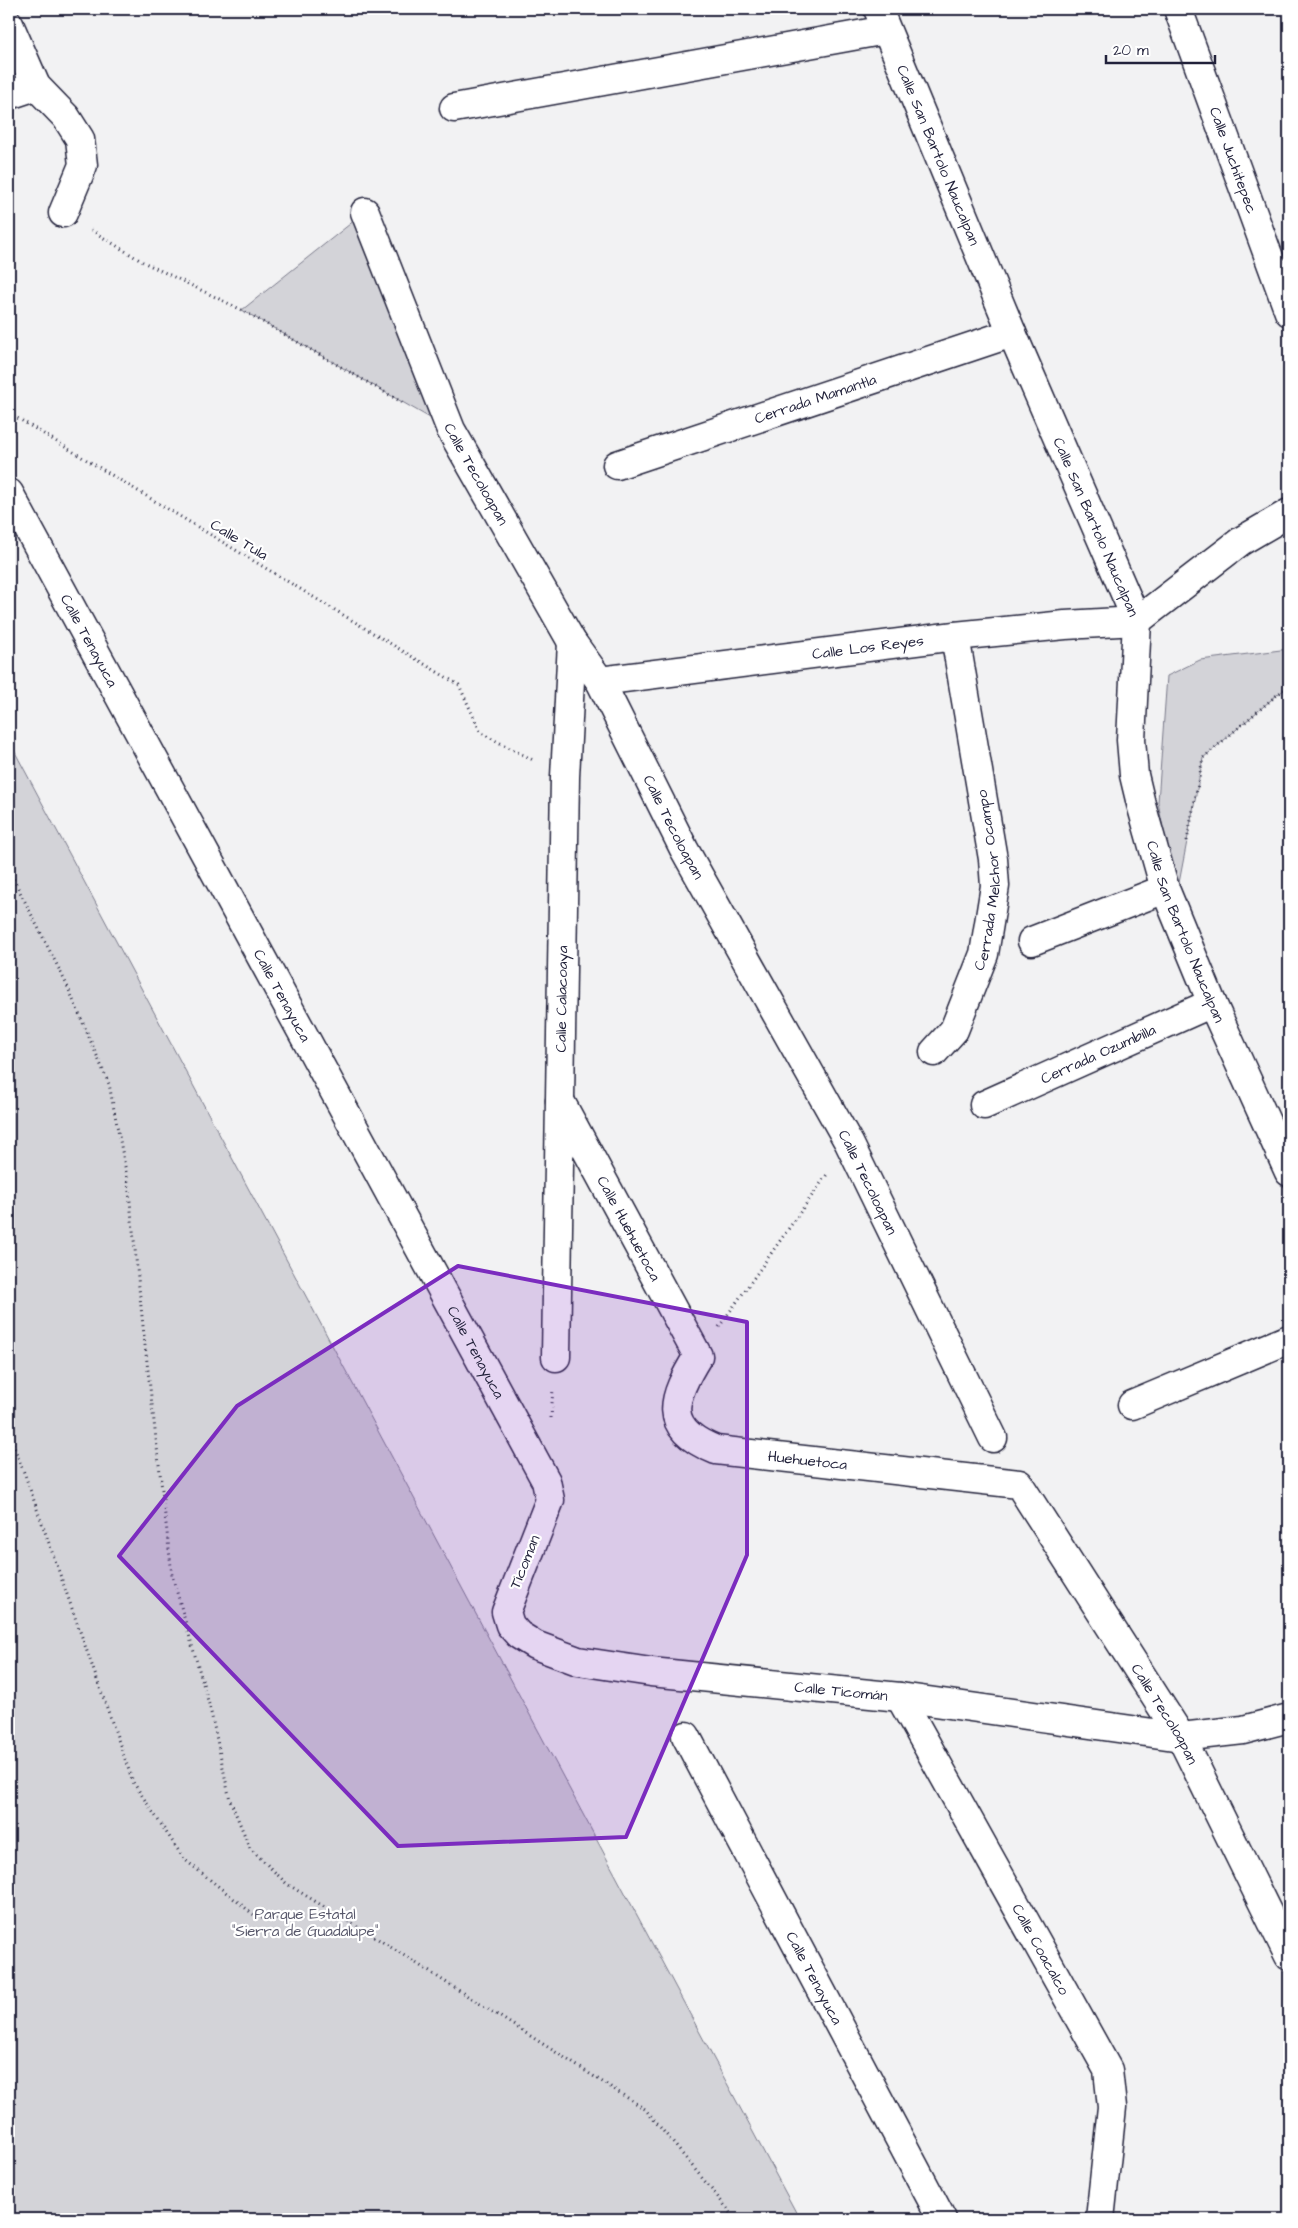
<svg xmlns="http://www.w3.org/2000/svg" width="1298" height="2228" viewBox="0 0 1298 2228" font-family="'Architects Daughter',sans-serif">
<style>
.green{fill:#d3d3d8;stroke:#7a7a8a}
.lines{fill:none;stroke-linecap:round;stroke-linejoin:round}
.minor-casing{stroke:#22223b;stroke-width:31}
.path{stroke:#22223b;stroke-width:3;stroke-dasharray:1 4;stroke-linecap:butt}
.minor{stroke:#fff;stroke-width:28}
.marked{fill:#7b2cbf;fill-opacity:0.2;stroke:#7b2cbf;stroke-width:4;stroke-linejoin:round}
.labels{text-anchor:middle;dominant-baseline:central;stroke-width:4.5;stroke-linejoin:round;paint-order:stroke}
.street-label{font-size:15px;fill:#22223b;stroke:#fff}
.park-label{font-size:15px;fill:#57576a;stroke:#fff}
</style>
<rect width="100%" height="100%" fill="#f2f2f3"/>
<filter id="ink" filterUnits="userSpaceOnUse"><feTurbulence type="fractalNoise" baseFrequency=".02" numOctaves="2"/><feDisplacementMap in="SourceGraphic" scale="10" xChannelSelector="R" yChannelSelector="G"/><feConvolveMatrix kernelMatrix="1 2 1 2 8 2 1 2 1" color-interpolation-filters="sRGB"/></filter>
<g filter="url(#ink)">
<path class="green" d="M365 212 451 430 242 310Z
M1289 649V687L1278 694 1203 758 1179 883 1171 871 1158 802 1167 676 1200 660Z
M9 741 799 2218 797 2219H9Z"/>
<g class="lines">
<g class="minor-casing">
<g id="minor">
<path id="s1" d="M878 9 1012 333 1137 621 1131 740 1134 775 1141 804 1165 889 1212 1003 1289 1172"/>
<path id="s2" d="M1178 9 1289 312"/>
<path d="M9 24 36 86 66 117 80 139 83 165 63 213"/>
<path d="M9 95 36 86"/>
<path d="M454 108 886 30"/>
<path id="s3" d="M365 212 451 430 572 642 600 681 684 849 849 1143 993 1438"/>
<path id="s4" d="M617 465 1012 333"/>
<path id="s5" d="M9 493 546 1481 550 1500 506 1612 510 1625 519 1635 535 1645 578 1661 651 1672 900 1697 1181 1737 1243 1730 1289 1718"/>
<path id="s6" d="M600 681 955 636 1065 625 1137 621 1241 541 1289 513"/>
<path d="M1032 941 1165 889"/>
<path id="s7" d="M934 1052 954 1030 984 954 995 886 993 859 955 636"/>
<path id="s8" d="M560 1101 698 1356C672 1398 660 1428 716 1450L1019 1484 1181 1737 1289 1956"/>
<path id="s9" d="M984 1105 1212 1003"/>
<path id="s10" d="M556 1357 565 777 572 642"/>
<path d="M1132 1405 1289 1339"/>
<path id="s11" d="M900 1697 1108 2070 1112 2107 1100 2219"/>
<path id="s12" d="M686 1736 942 2219"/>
</g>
</g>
<path class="path" d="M91 230 143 262 242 310 405 404
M9 413 459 685 481 733 533 760
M1187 841 1203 758 1278 694 1289 687
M9 870 66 983 109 1084 128 1182 145 1345 172 1575 210 1708 230 1800 250 1848 287 1884 331 1911
M719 1327 828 1173
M551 1418 553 1389
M9 1434 25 1475 133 1782 184 1859 258 1918 296 1920 332 1912 378 1939 645 2109 736 2219"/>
<use href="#minor" class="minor"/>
</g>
</g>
<path class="marked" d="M458 1266 747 1322V1555L626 1837 398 1846 119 1556 237 1406Z"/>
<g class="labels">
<g class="street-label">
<text stroke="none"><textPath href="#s1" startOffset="158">Calle San Bartolo Naucalpan</textPath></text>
<text stroke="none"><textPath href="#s2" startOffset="161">Calle Juchitepec</textPath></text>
<text stroke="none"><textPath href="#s4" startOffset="209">Cerrada Mamantla</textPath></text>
<text stroke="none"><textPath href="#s3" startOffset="285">Calle Tecoloapan</textPath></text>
<text stroke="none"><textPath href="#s1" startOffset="562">Calle San Bartolo Naucalpan</textPath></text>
<text transform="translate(239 540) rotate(31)">Calle Tula</text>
<text stroke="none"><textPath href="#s5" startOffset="168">Calle Tenayuca</textPath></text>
<text stroke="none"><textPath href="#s6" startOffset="270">Calle Los Reyes</textPath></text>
<text stroke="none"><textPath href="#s3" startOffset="690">Calle Tecoloapan</textPath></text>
<text stroke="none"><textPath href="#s7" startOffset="186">Cerrada Melchor Ocampo</textPath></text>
<text stroke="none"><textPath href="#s1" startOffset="984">Calle San Bartolo Naucalpan</textPath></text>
<text stroke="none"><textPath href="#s5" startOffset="572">Calle Tenayuca</textPath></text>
<text stroke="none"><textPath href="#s10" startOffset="358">Calle Calacoaya</textPath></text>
<text stroke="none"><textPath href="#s9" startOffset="125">Cerrada Ozumbilla</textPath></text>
<text stroke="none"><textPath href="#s3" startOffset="1095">Calle Tecoloapan</textPath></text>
<text stroke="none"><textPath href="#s8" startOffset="145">Calle Huehuetoca</textPath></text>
<text stroke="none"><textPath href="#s5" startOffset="978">Calle Tenayuca</textPath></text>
<text stroke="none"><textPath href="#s8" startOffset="501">Huehuetoca</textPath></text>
<text transform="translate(525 1562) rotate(-68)">Ticoman</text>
<text stroke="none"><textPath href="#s5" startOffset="1621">Calle Ticomán</textPath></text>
<text stroke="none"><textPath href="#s8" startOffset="986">Calle Tecoloapan</textPath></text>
<text stroke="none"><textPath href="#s11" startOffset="289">Calle Coacalco</textPath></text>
<text stroke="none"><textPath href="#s12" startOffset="274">Calle Tenayuca</textPath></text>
</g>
<g class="park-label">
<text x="305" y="1914">Parque Estatal<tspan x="305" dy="17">"Sierra de Guadalupe"</tspan></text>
</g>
</g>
<rect width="1298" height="2228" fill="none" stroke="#fff" stroke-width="30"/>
<rect x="15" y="15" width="1268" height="2198" fill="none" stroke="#22223b" stroke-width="2" filter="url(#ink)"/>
<path d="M1106 55v8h109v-8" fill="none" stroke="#22223b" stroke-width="2.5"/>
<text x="1113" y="55" font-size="15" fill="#22223b" stroke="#ffffff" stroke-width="4" paint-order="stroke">20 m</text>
</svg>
